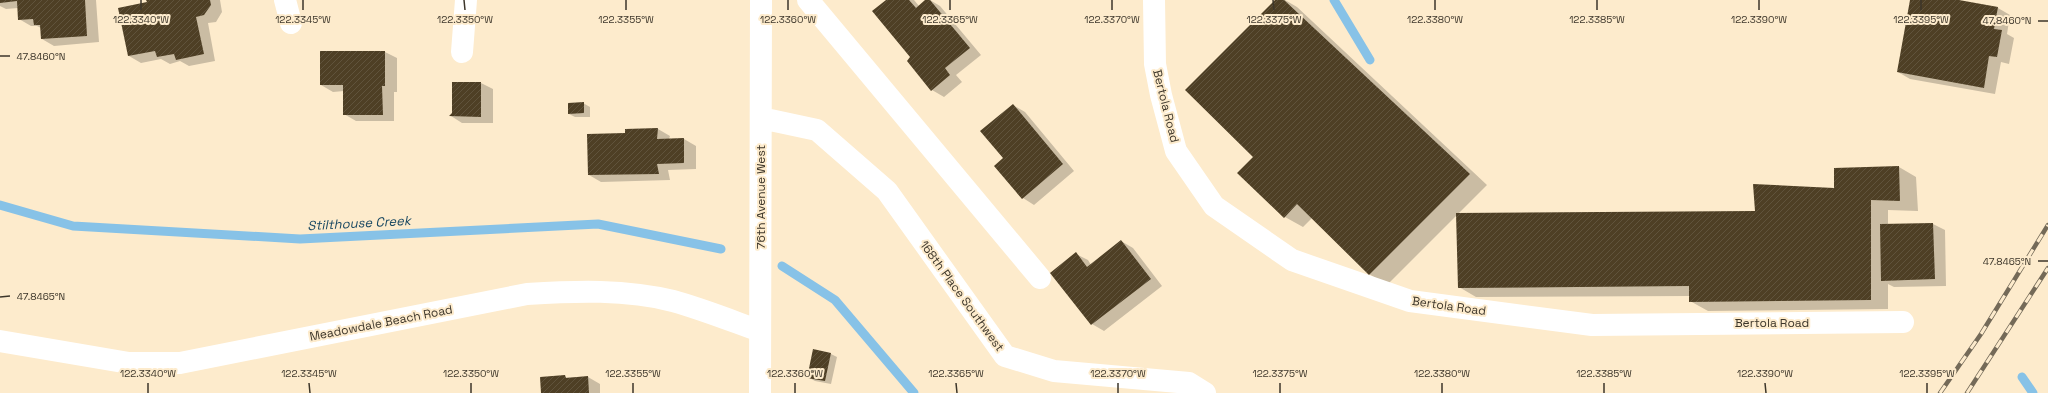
<svg xmlns="http://www.w3.org/2000/svg" width="2048" height="393" viewBox="0 0 2048 393" font-family="'Space Grotesk',sans-serif">
<style>
.shadow{fill:#0003}
.lines{fill:none;stroke-linecap:round;stroke-linejoin:round}
.stream{stroke:#87c2e7;stroke-width:9}
.building{fill:url(#building-hatch)}
.minor{stroke:#fff;stroke-width:22}
.rail-casing{stroke:#746a58;stroke-width:4.5}
.rail{stroke:#fdebcc;stroke-width:3;stroke-dasharray:9;stroke-linecap:butt}
.ticks{fill:none;stroke:#3d362a;stroke-width:1.5}
.labels{text-anchor:middle;dominant-baseline:central;stroke-width:4;stroke-linejoin:round;paint-order:stroke}
.street-label{font-size:12px;fill:#3d362a;stroke:#fdebcc}
.water-label{font-size:13px;font-style:italic;fill:#194862;stroke:#fdebcc}
.ticks-label{font-size:10px;text-anchor:middle;fill:#3d362a;stroke:#fdebcc;stroke-width:4;stroke-linejoin:round;paint-order:stroke}
</style>
<defs>
<pattern id="building-hatch" width="6" height="6" patternUnits="userSpaceOnUse"><rect width="6" height="6" fill="#4e3f25"/><path d="M-1 1l2-2M0 6l6-6M5 7l2-2" fill="none" stroke="#60533c"/></pattern>
</defs>
<rect width="100%" height="100%" fill="#fdebcc"/>
<path class="shadow" d="M0 0H96L99 42 54 46 42 39 41 28 37 26H31L19 19 18 8 6 9 0 6Z
M147 0H220L222 12 216 22 208 23 215 61 189 66 180 61 170 64 161 59 141 63 129 56 120 9 148 3Z
M887 0H914L919 6 927 0H930L940 6 981 55 956 75 962 82 944 97 932 90 912 57Z
M1276 0H1285L1297 7 1487 185 1387 285 1369 274 1312 218 1303 227 1285 217 1239 173 1255 157Z
M1911 0H1953L1998 8 2010 15 2007 34 2014 38 2009 64 2001 62 1995 94 1910 79 1898 72Z
M385 52 397 58V92H394V121H356L344 114V91L333 92 321 85Z
M481 83 493 89V123H462L451 116Z
M583 103 590 107V117H575L569 114Z
M1013 105 1025 112 1074 171 1034 205 1023 198Z
M658 129 670 136 669 139H684L696 146V169L668 170 670 180 601 182 589 175 626 134Z
M1899 167 1916 177 1918 211 1888 210V225L1933 224 1945 230 1946 286 1894 287 1888 284V309L1708 311 1690 301V296L1476 297 1459 287 1756 212 1835 189Z
M1121 241 1133 248 1162 286 1104 331 1092 324 1051 273 1076 254 1088 260 1091 265Z
M831 354 837 357 831 384 815 381 808 377Z
M588 377 600 384V393H542L541 378Z"/>
<g class="lines">
<path class="stream" d="M1334 0 1370 60
M0 205 73 226 300 239 598 224 721 249
M782 266 835 300 914 393
M2022 377 2033 393"/>
</g>
<path class="building" d="M0 0H85L87 36 41 39 40 25H34L33 19 18 20 17 1 0 3Z
M146 0H210L211 5 204 15 196 17 204 54 176 60 174 54 157 57 155 51 128 56 118 8 147 2Z
M886 0H909L916 8 925 0H930L970 48 945 68 950 75 931 91 907 61 910 57 872 11Z
M1275 0H1284L1470 174 1369 275 1297 204 1284 218 1237 173 1253 157 1185 90Z
M1910 0H1959L1998 7 1994 29 2002 30 1997 57 1989 56 1984 88 1897 72Z
M320 51H385V86H382L383 115H343V85H320Z
M452 82H481V117L449 116 452 113Z
M584 102V113L568 114V103Z
M1013 104 1063 164 1022 199 994 166 1003 158 980 131Z
M658 128 657 139 684 138V163L657 164 659 174 588 175 587 134 625 133V129Z
M1899 166 1900 201 1871 200V300L1689 302V286L1458 288 1456 213 1755 211 1753 184 1834 188V168Z
M1933 223 1935 279 1881 281 1880 224Z
M1121 240 1151 279 1091 325 1050 273 1076 252 1087 267Z
M813 349 831 353 825 381 807 378Z
M565 375 566 378 588 376 589 393H541L540 377Z"/>
<g class="lines">
<path class="minor" d="M285 0 291 23
M808 0 1040 278
M1154 0 1155 64 1161 95 1176 151 1214 206 1292 260 1410 301 1592 325 1903 322
M462 52 466 0
M761 118 817 130 887 191 1005 356 1054 371 1189 383 1205 393
M0 341 129 363H180L527 294C575 291 626 289 673 301 702 309 732 321 760 331
M760 393 761 0"/>
<g class="rail-casing">
<path id="rail" d="M1940 393 1981 334 2048 225
M1967 393 2048 268"/>
</g>
<use href="#rail" class="rail"/>
</g>
<path class="ticks" d="M141 0V10M303 0V10M464 0 465 10M626 0V10M788 0V10M950 0V10M1112 0V10M1273 0 1274 10M1435 0V10M1597 0V10M1759 0V10M1921 0V10M2038 21H2048M0 56H10M2038 261H2048M0 297 10 296M148 383V393M309 383 310 393M471 383V393M633 383V393M795 383V393M956 383 957 393M1118 383V393M1280 383V393M1442 383V393M1604 383V393M1765 383 1766 393M1927 383V393"/>
<g class="labels">
<g class="street-label">
<text transform="translate(1166 106) rotate(76)">Bertola Road</text>
<text transform="translate(761 197) rotate(-90)">76th Avenue West</text>
<text transform="translate(962 296) rotate(54)">168th Place Southwest</text>
<text transform="translate(1449 306) rotate(8)">Bertola Road</text>
<text transform="translate(381 323) rotate(-11)">Meadowdale Beach Road</text>
<text x="1772" y="323">Bertola Road</text>
</g>
<g class="water-label">
<text transform="translate(359 223) rotate(-3)">Stilthouse Creek</text>
</g>
</g>
<g class="ticks-label">
<text x="141" y="23">122.3340°W</text>
<text x="303" y="23">122.3345°W</text>
<text x="465" y="23">122.3350°W</text>
<text x="626" y="23">122.3355°W</text>
<text x="788" y="23">122.3360°W</text>
<text x="950" y="23">122.3365°W</text>
<text x="1112" y="23">122.3370°W</text>
<text x="1274" y="23">122.3375°W</text>
<text x="1435" y="23">122.3380°W</text>
<text x="1597" y="23">122.3385°W</text>
<text x="1759" y="23">122.3390°W</text>
<text x="1921" y="23">122.3395°W</text>
<text x="2007" y="24">47.8460°N</text>
<text x="41" y="60">47.8460°N</text>
<text x="2007" y="265">47.8465°N</text>
<text x="41" y="300">47.8465°N</text>
<text x="148" y="377">122.3340°W</text>
<text x="309" y="377">122.3345°W</text>
<text x="471" y="377">122.3350°W</text>
<text x="633" y="377">122.3355°W</text>
<text x="795" y="377">122.3360°W</text>
<text x="956" y="377">122.3365°W</text>
<text x="1118" y="377">122.3370°W</text>
<text x="1280" y="377">122.3375°W</text>
<text x="1442" y="377">122.3380°W</text>
<text x="1604" y="377">122.3385°W</text>
<text x="1765" y="377">122.3390°W</text>
<text x="1927" y="377">122.3395°W</text>
</g>
</svg>
